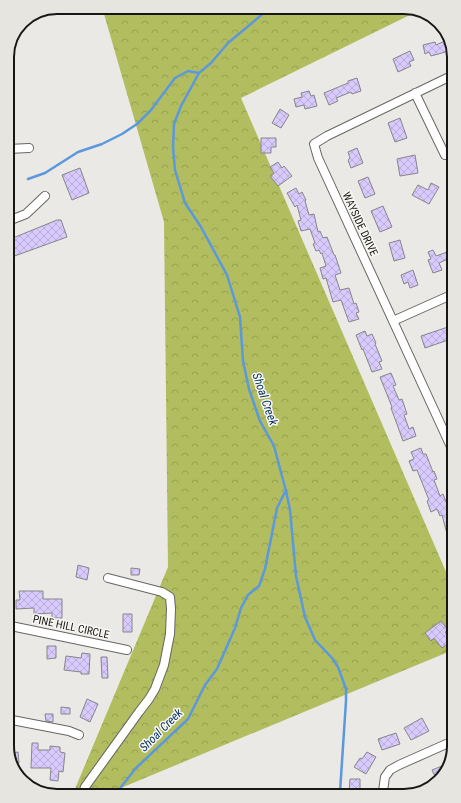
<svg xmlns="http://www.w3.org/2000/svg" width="461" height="803" viewBox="0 0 461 803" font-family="'Roboto Condensed',sans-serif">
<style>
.forest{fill:url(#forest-crowns)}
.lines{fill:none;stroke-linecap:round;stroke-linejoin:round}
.stream{stroke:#5c98dd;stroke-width:2.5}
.building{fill:url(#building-cross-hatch);stroke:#868589}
.minor-casing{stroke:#686662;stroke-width:10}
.minor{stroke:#fff;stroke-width:8}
.labels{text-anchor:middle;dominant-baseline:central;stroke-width:3;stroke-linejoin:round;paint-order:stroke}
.street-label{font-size:11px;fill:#181716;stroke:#f8f7f2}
.water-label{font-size:12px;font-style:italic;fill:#0a3662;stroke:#f8f7f2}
.rim{fill:none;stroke:#181716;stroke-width:2}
</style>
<defs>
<pattern id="forest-crowns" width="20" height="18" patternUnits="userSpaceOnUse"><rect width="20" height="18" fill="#b1bd5e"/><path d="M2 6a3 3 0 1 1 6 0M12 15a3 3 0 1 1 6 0" fill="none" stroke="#98a251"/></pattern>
<pattern id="building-cross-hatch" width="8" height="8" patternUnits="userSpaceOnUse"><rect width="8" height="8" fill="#d9cafd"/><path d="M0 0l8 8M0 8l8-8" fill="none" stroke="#baadd8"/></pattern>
</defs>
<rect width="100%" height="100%" fill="#ebe9e5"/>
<path class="forest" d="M102 7H407L418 11 241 98 453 588V650L104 795 72 796 168 567 164 222Z"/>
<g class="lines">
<path class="stream" d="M271 7 228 43 211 63 199 73 181 106 174 124 173 147 175 170 185 203 201 227 227 275 240 317 243 361 249 389 260 421 274 446 286 491 290 510 296 576 305 617 315 640 332 658 338 667 346 689V701L340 792
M28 179 45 173 78 152 102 144 122 134 137 124 151 110 175 78 188 71 199 73
M116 795 121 787 136 768 188 719 205 685 217 669 235 628 241 608 248 595 259 586 265 569 277 508 285 492"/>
</g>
<path class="building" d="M449 39V51L431 56 429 52 425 54 423 45 435 42 436 45Z
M410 51 414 60 409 62 411 66 398 72 393 59Z
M357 78 361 91 352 94 351 92 336 98 338 101 329 105 324 93 348 83V81Z
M309 91 311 96 314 95 317 106 305 109 304 105 296 107 294 99 302 97 301 93Z
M280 109 289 115 281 128 272 123Z
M400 118 407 138 395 142 388 123Z
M261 138H276V147H271V153H261Z
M357 148 363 163 351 168 348 160 350 158 348 152Z
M415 155 418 173 400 176 397 159Z
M278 162 282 168 284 166 292 176 278 186 270 176 274 173 270 167Z
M80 168 89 193 72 200 62 175Z
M368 177 375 194 365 198 358 181Z
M431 183 439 187 429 204 412 195 418 185 428 190Z
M296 188 299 194 302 192 306 200 305 201 309 215 314 214 318 232 320 231 323 238 327 237 334 255H335L341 273 335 275 340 290 349 288 354 304 356 303 359 312 356 313 359 319 349 322 341 300 333 302 326 278 323 279 320 268 326 266 322 253 321 254 319 250 316 251 313 244 315 243 310 229 301 231 298 221 301 220 297 205 295 207 287 193Z
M383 206 392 227 380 232 371 211Z
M57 220H61L67 237 9 258 8 240Z
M400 240 405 258 394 261 389 243Z
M433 250 436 256 450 251V258L439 263 442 270 433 273 428 260 431 259 428 252Z
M413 270 418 285 410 288 408 282 404 284 401 275Z
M451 326V339L425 348 421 336Z
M365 331 367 336 372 334 376 343 375 344 382 361 379 362 382 369 372 372 363 349 362 350 356 335Z
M391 373 396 385 393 386 399 400 402 399 407 414 404 415 409 429 413 427 416 436 403 441 398 427 391 408 392 407 380 377Z
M421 448 423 454H426L433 472 434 471 437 479 434 480 440 496 443 494 452 517 453 545H450L442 515 440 516 437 509 431 512 427 501 429 500 417 470 413 471 409 461 414 459 411 452Z
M78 565 89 568 87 580 76 577Z
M131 568 140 569 139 575H131Z
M19 591H43V599H62V618H52V613L34 614V608L16 609V600H20Z
M123 614H132V632H123Z
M441 621 448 630 445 632 452 640 442 648 434 638 431 641 425 633Z
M47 646H56V658L47 659Z
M82 653 90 654 89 674H81V672L64 670 66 656 81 658Z
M101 657H107L108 678H102Z
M87 699 98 704 90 722 80 717Z
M61 707 70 708V714H61Z
M45 714H53V722L46 721Z
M422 718 429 731 411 740 404 728Z
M396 733 400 744 382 750 378 739Z
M32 743H38V750H50V746L60 747V752L65 753 63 772 59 771 58 781 50 780 51 768H31Z
M18 752 19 763 12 764V753Z
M367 752 376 757 366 774 354 767 360 758 362 759Z
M442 766 445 774 437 781 432 770Z
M350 779H360V792H349Z"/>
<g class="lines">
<g class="minor-casing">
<path id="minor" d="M449 77 327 136 314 144 318 158 452 449
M415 93 445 155
M8 149 29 148
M8 221 26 214 45 196
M393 321 451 295
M11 626 127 650
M12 720 69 731 79 735
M383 791 385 777 390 770 399 765 453 741 454 744
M82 796 85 787 139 712 149 699 155 689 164 665 170 634 171 609 170 597 162 592 108 578"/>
</g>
<use href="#minor" class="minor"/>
</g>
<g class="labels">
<g class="street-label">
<text transform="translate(360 224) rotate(65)">WAYSIDE DRIVE</text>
<text transform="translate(71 627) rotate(12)">PINE HILL CIRCLE</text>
</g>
<g class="water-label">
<text transform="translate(265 399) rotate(71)">Shoal Creek</text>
<text transform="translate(161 730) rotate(-45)">Shoal Creek</text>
</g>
</g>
<path d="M0 0H461V803H0ZM57 14H404A43 43 0 0 1 447 57V746A43 43 0 0 1 404 789H57A43 43 0 0 1 14 746V57A43 43 0 0 1 57 14Z" fill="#e6e5e0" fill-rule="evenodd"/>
<path class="rim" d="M57 14H404A43 43 0 0 1 447 57V746A43 43 0 0 1 404 789H57A43 43 0 0 1 14 746V57A43 43 0 0 1 57 14Z"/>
</svg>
